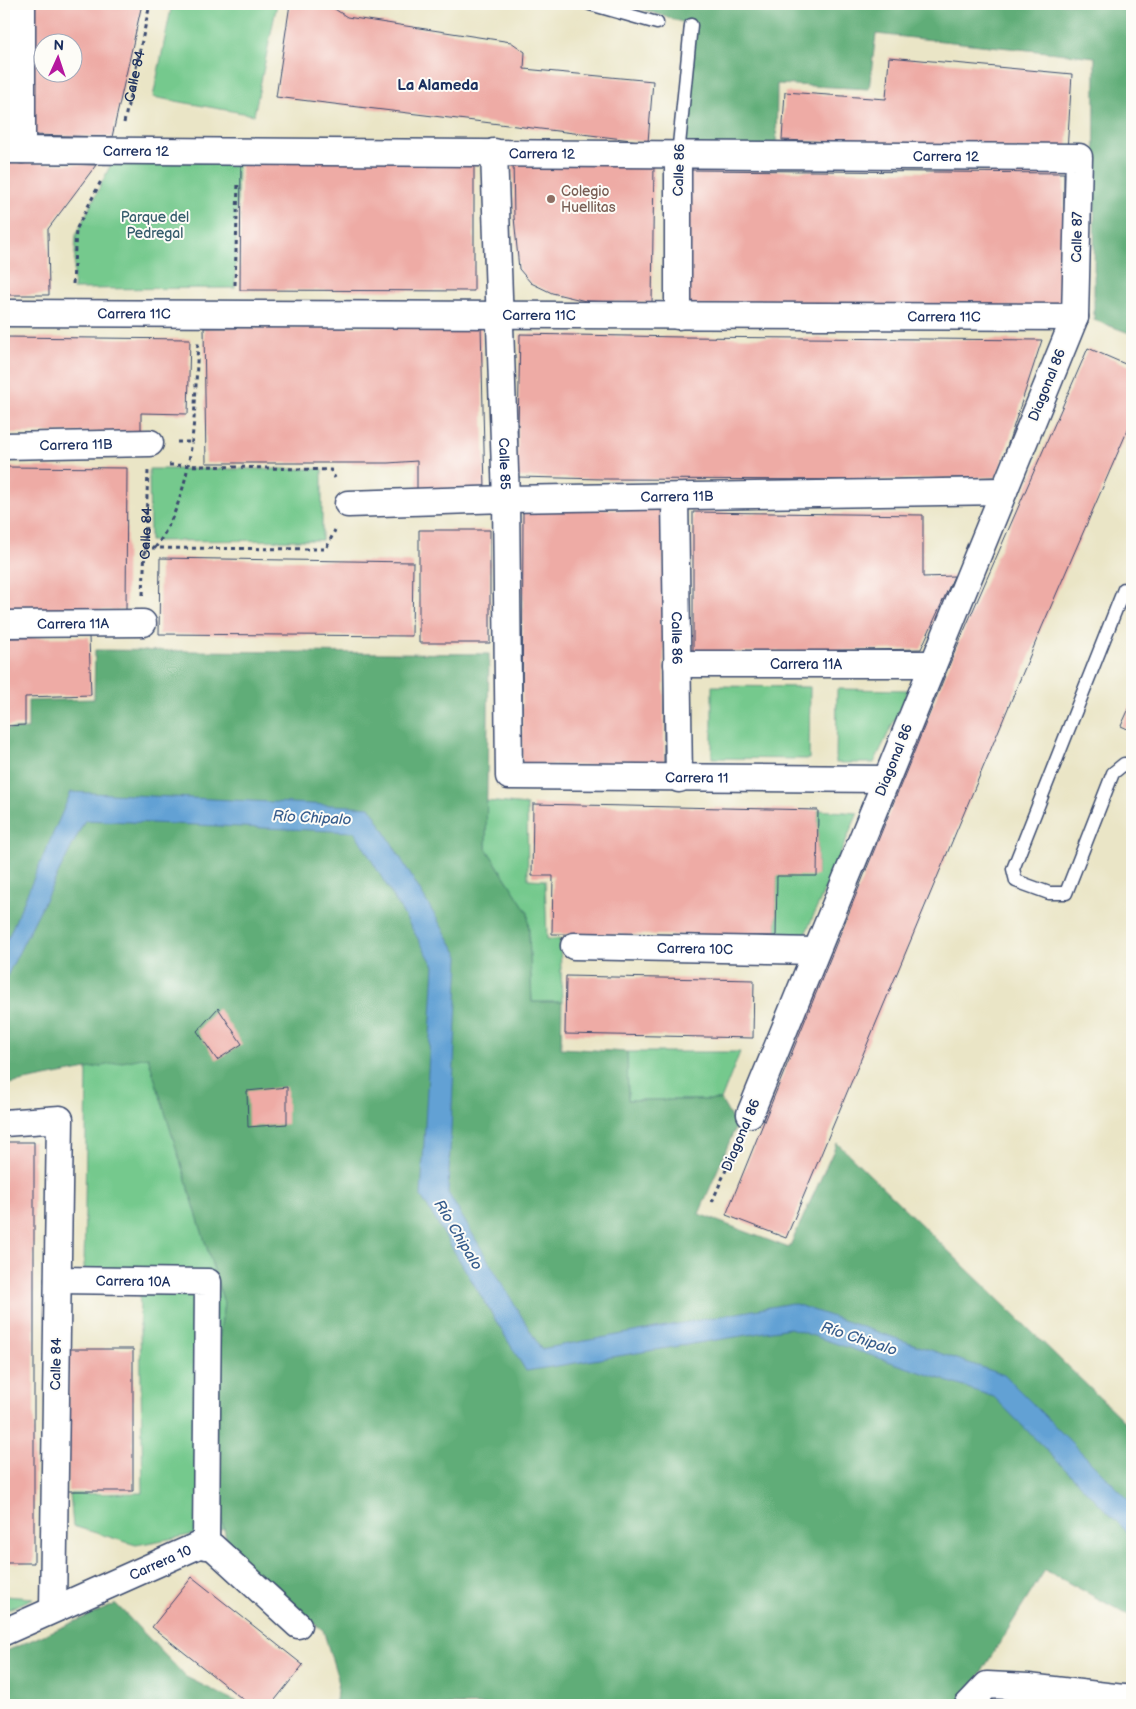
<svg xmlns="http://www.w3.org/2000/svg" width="1136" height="1709" viewBox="0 0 1136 1709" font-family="'Balsamiq Sans',sans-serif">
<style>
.green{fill:#75c98d;stroke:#487c76}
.forest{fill:#60ad78;stroke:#3e6e6b}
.water{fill:#62a1d4;stroke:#3e6899}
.building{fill:#eeaba5;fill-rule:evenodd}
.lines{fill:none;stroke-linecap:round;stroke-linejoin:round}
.service-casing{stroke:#3a4a6e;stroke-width:15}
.minor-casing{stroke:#3a4a6e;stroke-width:29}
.path{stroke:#3a4a6e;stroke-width:3;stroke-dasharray:4 4;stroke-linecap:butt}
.service{stroke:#fff;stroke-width:12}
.minor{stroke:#fff;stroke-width:26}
.education-dot{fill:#8d6e63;stroke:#fdfcf7;stroke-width:2}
.labels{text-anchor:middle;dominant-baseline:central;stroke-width:4;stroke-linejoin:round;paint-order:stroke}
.street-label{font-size:14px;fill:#1b2f5e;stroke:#fdfcf7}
.education-label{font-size:14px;fill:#785e54;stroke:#fdfcf7;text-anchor:start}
.park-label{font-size:14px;fill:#365d6c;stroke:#fdfcf7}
.neighbourhood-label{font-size:15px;font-weight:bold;fill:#1b2f5e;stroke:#fdfcf7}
.water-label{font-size:15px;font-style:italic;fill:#375d8d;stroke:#fdfcf7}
</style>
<rect width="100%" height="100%" fill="#fdfcf7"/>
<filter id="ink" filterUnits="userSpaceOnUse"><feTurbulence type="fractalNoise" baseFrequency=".02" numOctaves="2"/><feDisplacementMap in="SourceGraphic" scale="10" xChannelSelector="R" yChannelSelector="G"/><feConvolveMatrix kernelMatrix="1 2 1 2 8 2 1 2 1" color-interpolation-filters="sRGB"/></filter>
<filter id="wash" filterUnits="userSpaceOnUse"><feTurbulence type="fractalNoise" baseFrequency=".0096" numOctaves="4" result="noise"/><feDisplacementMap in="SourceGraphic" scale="20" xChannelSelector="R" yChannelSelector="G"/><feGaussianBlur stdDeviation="1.12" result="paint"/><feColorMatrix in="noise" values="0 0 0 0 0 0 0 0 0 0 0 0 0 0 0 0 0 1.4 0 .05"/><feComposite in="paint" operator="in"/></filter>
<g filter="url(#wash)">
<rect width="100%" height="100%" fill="#eae5c6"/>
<path class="green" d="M172 4H277L254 115 153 97Z
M112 162H238L235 288 73 289 76 235Z
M149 469H322V540L150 541Z
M712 686 810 687 809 759 712 758Z
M837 689 909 690 874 763H836Z
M486 801 527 805 528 879 545 880 547 939H560L562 1002H532L528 913 486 848Z
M818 810 858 813 805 935 776 936 777 876 817 875Z
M627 1052H740L721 1100H628Z
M148 1056 224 1303 206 1440 224 1529 136 1545 73 1526 70 1494 143 1493 139 1272H84L87 1068Z
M4 1596 34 1598 4 1611Z"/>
<path class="forest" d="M626 4H1132V334L1094 320 1095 57 876 34 869 89 777 84 776 156 678 155 691 25Z
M95 650 489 654 486 848 528 913 532 1002H562L561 1048 627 1052 628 1100H721L736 1126 699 1214 789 1248 837 1143 1132 1429V1617L1045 1570 961 1705H331L336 1701 338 1679 323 1630 231 1564 206 1440 224 1303 148 1057 4 1085V729H28V701L94 699Z
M116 1604 186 1677 243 1705H4V1652Z"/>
<path class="water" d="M71 792 370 807 459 956 448 1193 541 1349 792 1303 1004 1375 1132 1503V1537L994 1397 790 1328 526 1371 421 1196 434 966 355 832 85 820 4 982V947Z"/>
<g id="blocks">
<path class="building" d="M4 4H16L14 141H4Z
M32 4H142L112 137 30 135ZM42 42H72V72H42Z
M290 4H327L347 17 511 42 525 52 524 69 653 81 648 142 276 97Z
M889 57 1072 74 1067 151 782 140 785 92 886 99Z
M241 157 474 158V291L240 290Z
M513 160 654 164 652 303 586 301 552 293 531 283 519 269 514 217Z
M4 162 96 165 48 229 49 295H4Z
M689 170 1064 173V308L686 306Z
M481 326 485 489 417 490V461L388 463H206L204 328Z
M520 334 682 337 1042 340 997 477 870 480 603 479 517 477Z
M4 337 190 339 188 414 141 413V432L4 433Z
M1088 348 1132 367V420L1042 627 786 1238 726 1215 953 656Z
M4 467 127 468 126 610 4 611Z
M523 509 664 510V766L522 765Z
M693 512 923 515V577L954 576 921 649 693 653Z
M419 530H490V643H419Z
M160 558 413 562 412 636 159 634Z
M89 637 91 695 25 697V725L4 726V638Z
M1132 702V731L1121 726Z
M533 804 818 810 817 876H777L776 936 552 934 553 876H532Z
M566 976 754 980 753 1038 565 1034Z
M218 1008 242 1044 217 1060 197 1031Z
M287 1087V1124L248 1127 247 1091Z
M4 1142H34V1563H4Z
M68 1349H133V1491H68Z
M192 1577 303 1665 271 1705H250L152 1627Z"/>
</g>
</g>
<g filter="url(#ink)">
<use href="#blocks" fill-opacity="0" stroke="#3a4a6e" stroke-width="1"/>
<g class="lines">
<g class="service-casing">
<path id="service" d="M590 4 657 23
M678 155 691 25
M1124 589 1013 869 1016 881 1049 893H1066L1113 773 1124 764 1132 765"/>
</g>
<g class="minor-casing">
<g id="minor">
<path d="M22 4V150"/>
<path id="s3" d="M4 150 1079 157 1075 317 750 1114"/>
<path id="s4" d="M494 152 506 499 509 776 886 779"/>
<path id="s5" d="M4 313 1075 317"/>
<path d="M678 316V155"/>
<path id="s6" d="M4 446 150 443"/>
<path id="s7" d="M675 497 679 779"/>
<path id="s8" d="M348 504 506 499 1004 491"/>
<path id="s9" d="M4 624 143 623"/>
<path id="s10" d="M677 664H933"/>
<path id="s11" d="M574 946 815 951"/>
<path d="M4 1123 60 1119 53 1609"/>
<path id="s12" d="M58 1280 208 1282 206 1546"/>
<path id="s13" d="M4 1632 199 1545 212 1546 298 1625"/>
<path d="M968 1705 987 1685 1028 1687 1132 1699"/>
</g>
</g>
<g class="path">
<path id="s1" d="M124 123 150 4"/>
<path d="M73 284 76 230 102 179"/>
<path d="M235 285 238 182"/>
<path d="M177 442H193"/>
<path d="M169 465 331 470 335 478"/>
<path d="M144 548 326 549 335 530"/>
<path d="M155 548C197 489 194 412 198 342"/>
<path id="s2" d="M143 595 148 471"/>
<path d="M712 1202 739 1140"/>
</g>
<use href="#service" class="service"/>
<use href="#minor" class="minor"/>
</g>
</g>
<circle class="education-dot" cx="551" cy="199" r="5"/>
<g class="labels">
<g class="street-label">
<text stroke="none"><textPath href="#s1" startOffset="48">Calle 84</textPath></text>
<text stroke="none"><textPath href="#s3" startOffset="132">Carrera 12</textPath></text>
<text stroke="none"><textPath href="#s3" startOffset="538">Carrera 12</textPath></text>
<text stroke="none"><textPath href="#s3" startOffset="942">Carrera 12</textPath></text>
<text transform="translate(679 170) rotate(-88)">Calle 86</text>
<text transform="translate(1077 237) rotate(-89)">Calle 87</text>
<text stroke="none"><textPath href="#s5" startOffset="130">Carrera 11C</textPath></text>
<text stroke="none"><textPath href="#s5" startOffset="535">Carrera 11C</textPath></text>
<text stroke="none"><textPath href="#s5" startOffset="940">Carrera 11C</textPath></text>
<text transform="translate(1047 385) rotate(-68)">Diagonal 86</text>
<text stroke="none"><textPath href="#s6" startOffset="72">Carrera 11B</textPath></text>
<text stroke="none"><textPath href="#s4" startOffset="312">Calle 85</textPath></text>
<text stroke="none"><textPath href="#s8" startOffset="329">Carrera 11B</textPath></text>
<text stroke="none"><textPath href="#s2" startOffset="62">Calle 84</textPath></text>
<text stroke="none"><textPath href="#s9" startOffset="69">Carrera 11A</textPath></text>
<text stroke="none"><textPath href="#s7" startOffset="141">Calle 86</textPath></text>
<text stroke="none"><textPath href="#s10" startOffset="129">Carrera 11A</textPath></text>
<text transform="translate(894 760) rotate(-68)">Diagonal 86</text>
<text stroke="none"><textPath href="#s4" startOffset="812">Carrera 11</textPath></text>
<text stroke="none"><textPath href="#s11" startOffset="121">Carrera 10C</textPath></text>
<text transform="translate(741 1135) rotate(-67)">Diagonal 86</text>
<text stroke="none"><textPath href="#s12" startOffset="75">Carrera 10A</textPath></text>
<text transform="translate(56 1364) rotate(-89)">Calle 84</text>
<text stroke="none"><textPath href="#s13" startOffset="171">Carrera 10</textPath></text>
</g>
<g class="education-label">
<text x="561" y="191">Colegio<tspan x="561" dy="16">Huellitas</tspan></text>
</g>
<g class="park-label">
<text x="155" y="217">Parque del<tspan x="155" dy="16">Pedregal</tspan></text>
</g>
<g class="neighbourhood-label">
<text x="438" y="85">La Alameda</text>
</g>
<g class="water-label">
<text transform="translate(312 818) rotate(3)">Río Chipalo</text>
<text transform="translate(458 1235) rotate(59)">Río Chipalo</text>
<text transform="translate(859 1339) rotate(18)">Río Chipalo</text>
</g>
</g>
<rect width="1136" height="1709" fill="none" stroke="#fdfcf7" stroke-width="20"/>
<g transform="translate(58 58) rotate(3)"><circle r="24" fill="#fdfcf7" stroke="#a3aaba"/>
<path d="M0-4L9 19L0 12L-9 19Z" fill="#b5179e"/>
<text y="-8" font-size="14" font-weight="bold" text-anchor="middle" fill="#1b2f5e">N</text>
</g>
</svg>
